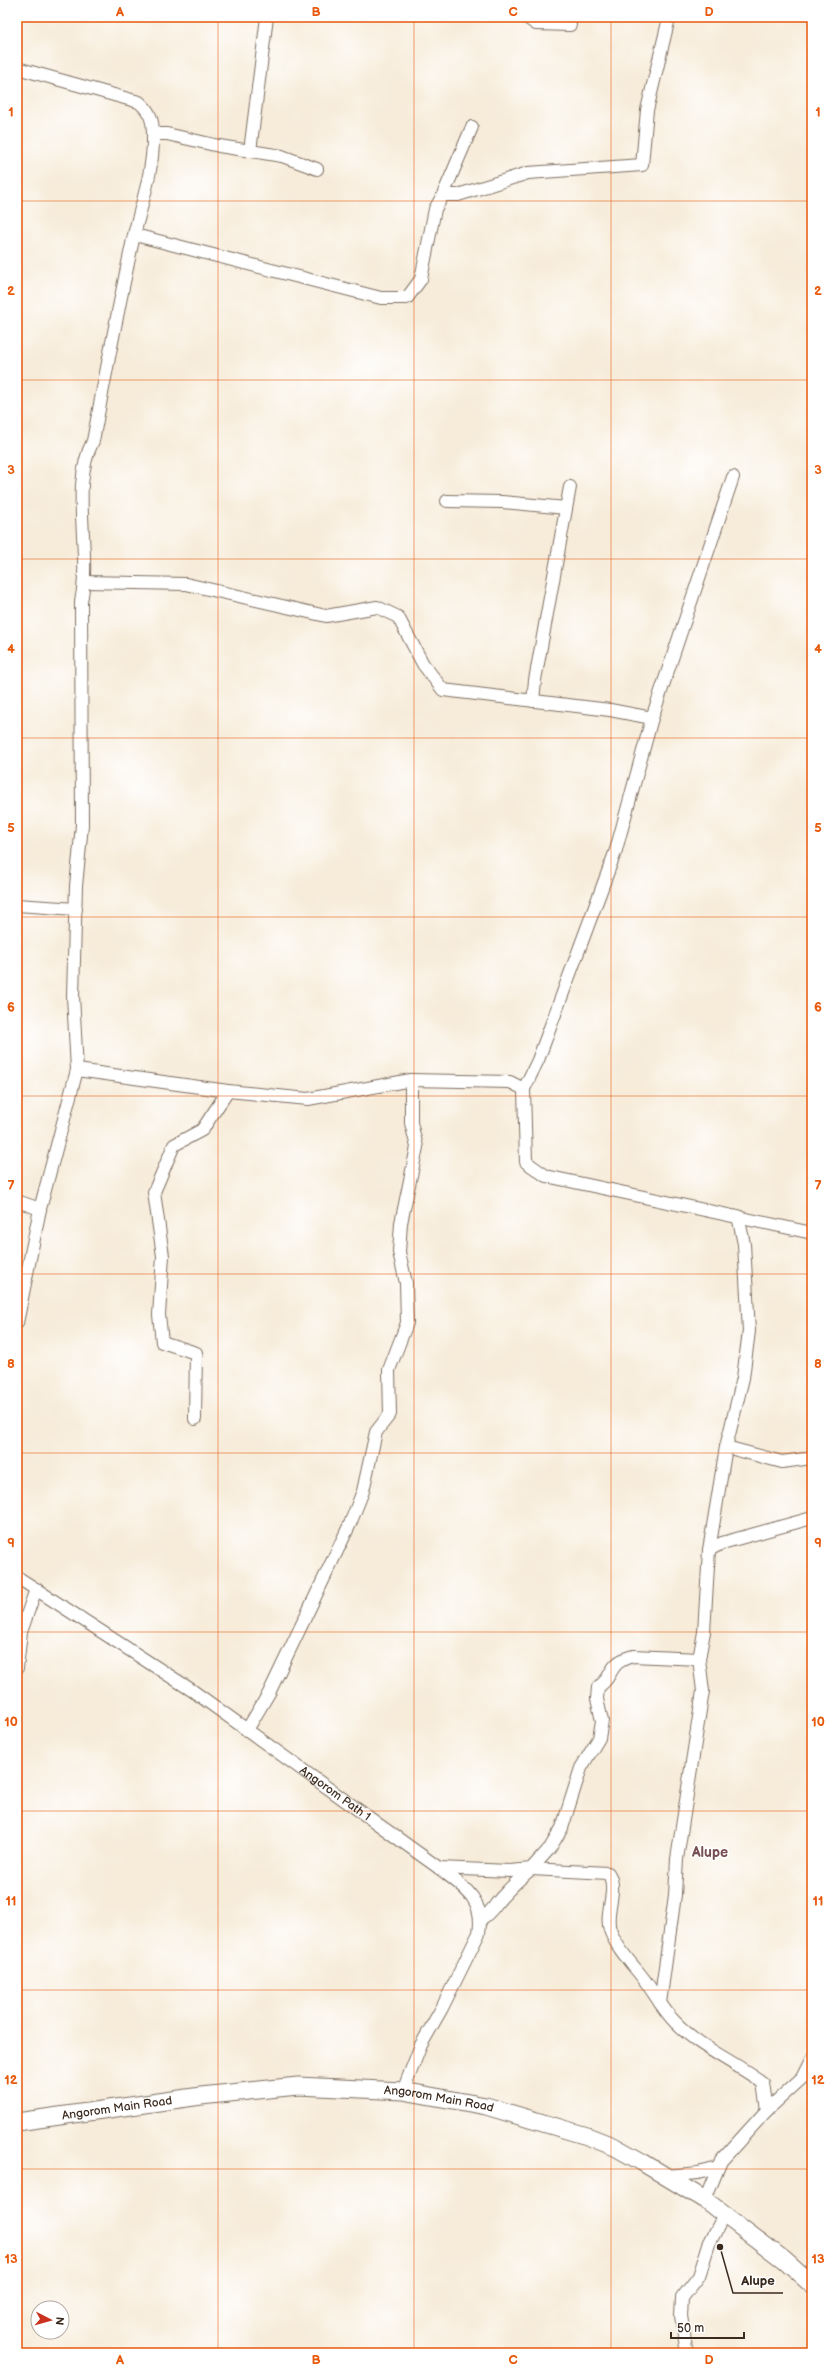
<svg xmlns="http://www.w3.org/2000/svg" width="829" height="2370" viewBox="0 0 829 2370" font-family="'Balsamiq Sans',sans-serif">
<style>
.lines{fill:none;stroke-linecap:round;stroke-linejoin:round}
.minor-casing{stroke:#7d6e60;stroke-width:14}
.highway-casing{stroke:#7d6e60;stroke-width:19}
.minor{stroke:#fff;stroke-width:12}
.highway{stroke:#fff;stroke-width:17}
.grid{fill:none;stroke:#e8590c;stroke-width:1;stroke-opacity:0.55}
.labels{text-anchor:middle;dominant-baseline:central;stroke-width:3;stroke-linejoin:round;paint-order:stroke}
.street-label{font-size:12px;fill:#3b2a1e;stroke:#fff}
.quarter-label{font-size:14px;font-weight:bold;fill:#784f53;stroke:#fff}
.leader{fill:none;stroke:#3b2a1e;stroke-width:1.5}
.callout-dot{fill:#3b2a1e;stroke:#fff;stroke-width:1.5}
.callout-label{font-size:13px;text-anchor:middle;font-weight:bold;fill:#3b2a1e;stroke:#fff;stroke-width:3;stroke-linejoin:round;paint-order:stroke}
.neatline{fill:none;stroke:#e8590c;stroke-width:1.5}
.grid-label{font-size:13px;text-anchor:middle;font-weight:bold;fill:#e8590c}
</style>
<rect width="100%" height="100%" fill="#fff"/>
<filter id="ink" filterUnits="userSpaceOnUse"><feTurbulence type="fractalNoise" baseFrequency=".025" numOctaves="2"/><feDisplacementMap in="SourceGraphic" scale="8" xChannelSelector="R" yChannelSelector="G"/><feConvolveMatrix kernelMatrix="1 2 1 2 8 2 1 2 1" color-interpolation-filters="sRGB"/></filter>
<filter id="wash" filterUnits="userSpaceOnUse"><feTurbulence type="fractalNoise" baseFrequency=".012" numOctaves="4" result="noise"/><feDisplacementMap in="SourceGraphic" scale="16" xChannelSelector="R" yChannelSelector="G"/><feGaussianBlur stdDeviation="0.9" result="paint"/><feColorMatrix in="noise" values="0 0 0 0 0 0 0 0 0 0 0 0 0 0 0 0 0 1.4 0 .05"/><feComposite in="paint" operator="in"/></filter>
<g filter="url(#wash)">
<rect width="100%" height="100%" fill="#f7ecda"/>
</g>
<g filter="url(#ink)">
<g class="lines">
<g class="minor-casing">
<g id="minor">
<path d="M526 17 536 24 570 25"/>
<path d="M17 68 139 102C150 111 153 120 153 134 154 169 142 202 134 235 119 304 106 372 93 441 69 487 92 551 81 601L82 825 76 886 73 996 77 1070"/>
<path d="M153 134H167L219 146 282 156 317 169"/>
<path d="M250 151 267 17"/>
<path d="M443 195 472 127"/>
<path d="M135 235 381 298H407L421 279 435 209 443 195H458L528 173 642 165 647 110 669 18"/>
<path d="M447 501 502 502 566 508"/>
<path d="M85 582 186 584 326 616 377 607 398 617 423 664 443 690 610 710 652 718"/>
<path d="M533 701 535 680 570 487"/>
<path d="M17 905 76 909"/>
<path d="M524 1089 538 1060 616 850 652 718 733 477"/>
<path d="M17 1201 40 1209"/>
<path d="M17 1323 40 1209 77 1070 228 1091 308 1099 411 1080 510 1082 524 1089 526 1162 546 1176 812 1233"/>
<path d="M195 1419 196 1353 162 1342 159 1315 163 1256 154 1192 174 1145 202 1130 228 1091"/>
<path d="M726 1447 782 1462 812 1458"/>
<path d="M709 1550 722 1543 812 1518"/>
<path id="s1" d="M17 1577 193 1691 439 1868C463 1887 485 1898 479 1933L442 2008 421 2045 403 2091"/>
<path d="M17 1668 21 1632 36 1589"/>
<path d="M247 1730 269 1693 350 1524 363 1491 376 1432 390 1414 389 1370 407 1323 406 1283 399 1252 401 1223 417 1147 411 1123V1080"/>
<path d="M439 1868 510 1871 531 1869 550 1848 562 1828 581 1768 599 1738 602 1721 597 1699 598 1687C615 1677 606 1663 633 1656L699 1659 704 1632 709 1550 726 1447 743 1378 749 1331 744 1244 738 1216"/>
<path d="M481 1919C492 1912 493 1907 501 1898 510 1888 520 1878 531 1869L608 1873C619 1889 604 1912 610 1930 616 1947 632 1964 643 1978 654 1992 662 2009 675 2022 699 2047 735 2062 763 2083L767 2110 721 2161 705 2200"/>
<path d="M660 2003 675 1895 677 1859 703 1691 699 1659"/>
<path d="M767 2110 803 2077 812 2059"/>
<path d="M667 2176 698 2173 717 2168"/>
<path d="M685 2353 686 2347 681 2316 682 2298 699 2276 709 2244 724 2215"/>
</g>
</g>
<g class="highway-casing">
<g id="highway">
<path id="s2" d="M17 2122 201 2096 298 2086 403 2091 486 2106 587 2136 615 2147 642 2162 705 2200 784 2260 812 2285"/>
</g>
</g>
<use href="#minor" class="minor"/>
<use href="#highway" class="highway"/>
</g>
</g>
<path class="grid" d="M218 17V2353M414 17V2353M611 17V2353M17 201H812M17 380H812M17 559H812M17 738H812M17 917H812M17 1096H812M17 1274H812M17 1453H812M17 1632H812M17 1811H812M17 1990H812M17 2169H812"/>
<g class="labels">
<g class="street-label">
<text stroke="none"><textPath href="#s1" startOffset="385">Angorom Path 1</textPath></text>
<text stroke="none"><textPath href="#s2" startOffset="425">Angorom Main Road</textPath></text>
<text stroke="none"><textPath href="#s2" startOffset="101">Angorom Main Road</textPath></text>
</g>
<g class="quarter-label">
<text x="710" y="1852">Alupe</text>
</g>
</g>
<path class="leader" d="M720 2247L733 2293H783"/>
<circle class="callout-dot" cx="720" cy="2247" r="4"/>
<g class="callout-label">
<text x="758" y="2285">Alupe</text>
</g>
<rect width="829" height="2370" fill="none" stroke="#fff" stroke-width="44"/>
<g transform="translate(50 2320) rotate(96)"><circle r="19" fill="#ffffff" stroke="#b1aaa5"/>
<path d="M0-3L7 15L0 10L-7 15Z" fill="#c8321e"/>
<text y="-6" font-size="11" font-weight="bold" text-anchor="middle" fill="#3b2a1e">N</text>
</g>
<path d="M671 2332v6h73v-6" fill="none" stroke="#3b2a1e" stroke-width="2"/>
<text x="677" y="2332" font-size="12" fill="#3b2a1e" stroke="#ffffff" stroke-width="3" paint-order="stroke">50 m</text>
<rect x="22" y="22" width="785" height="2326" class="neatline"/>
<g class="grid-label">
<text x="120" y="16">A</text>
<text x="316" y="16">B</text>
<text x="513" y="16">C</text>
<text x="709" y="16">D</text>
<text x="11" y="116">1</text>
<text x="818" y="116">1</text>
<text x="11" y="295">2</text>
<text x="818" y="295">2</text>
<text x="11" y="474">3</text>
<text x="818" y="474">3</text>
<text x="11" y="653">4</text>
<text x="818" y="653">4</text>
<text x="11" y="832">5</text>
<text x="818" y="832">5</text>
<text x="11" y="1011">6</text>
<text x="818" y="1011">6</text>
<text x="11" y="1190">7</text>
<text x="818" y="1190">7</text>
<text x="11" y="1368">8</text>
<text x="818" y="1368">8</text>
<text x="11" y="1547">9</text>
<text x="818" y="1547">9</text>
<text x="11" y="1726">10</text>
<text x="818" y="1726">10</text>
<text x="11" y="1905">11</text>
<text x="818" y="1905">11</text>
<text x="11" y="2084">12</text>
<text x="818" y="2084">12</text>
<text x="11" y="2263">13</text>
<text x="818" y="2263">13</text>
<text x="120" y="2364">A</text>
<text x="316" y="2364">B</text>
<text x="513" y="2364">C</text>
<text x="709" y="2364">D</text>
</g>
</svg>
